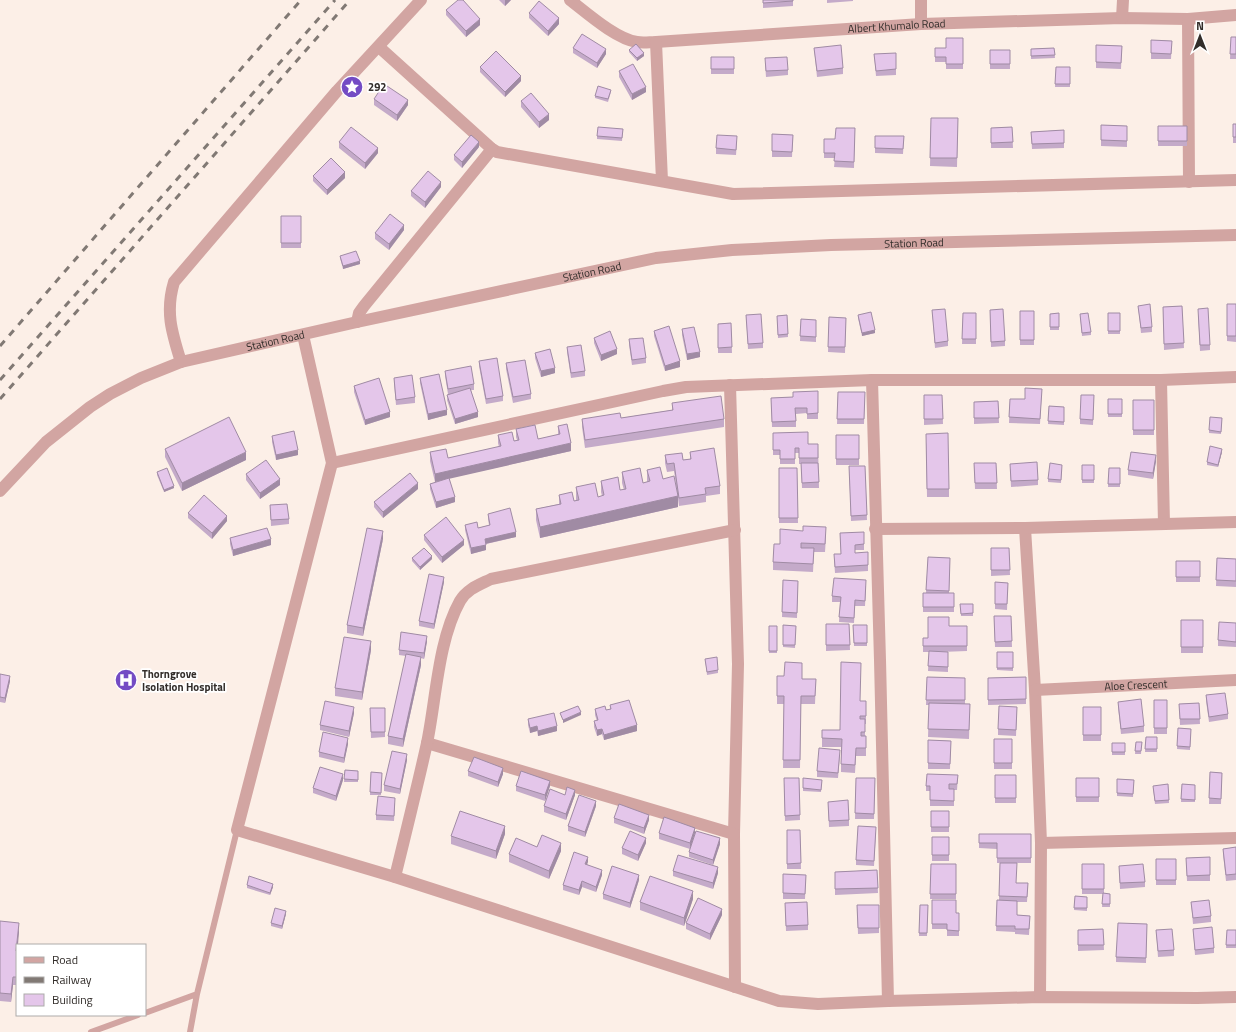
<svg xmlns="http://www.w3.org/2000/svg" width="1236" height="1032" viewBox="0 0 1236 1032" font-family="'Titillium Web',sans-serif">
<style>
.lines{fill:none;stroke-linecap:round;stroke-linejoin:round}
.lane{stroke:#d2a5a2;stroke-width:6}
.street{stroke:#d2a5a2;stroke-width:12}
.rail{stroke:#817974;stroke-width:3;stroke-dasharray:7 7;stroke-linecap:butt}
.wall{fill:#c4aac9}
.shaded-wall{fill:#a08ba4}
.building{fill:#e4c6ea;stroke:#a08ba4}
.labels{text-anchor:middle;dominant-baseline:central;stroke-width:3.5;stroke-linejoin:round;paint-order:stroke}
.street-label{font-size:11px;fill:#322d2a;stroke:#fff}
.poi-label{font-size:11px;font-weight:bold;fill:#322d2a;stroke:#fff;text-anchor:start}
</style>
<rect width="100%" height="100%" fill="#fcefe7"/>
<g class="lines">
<path class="lane" d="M145 1013 197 994
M91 1032 138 1015
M190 1032 197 994 237 830"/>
<g class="street">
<path id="s1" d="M570 0C587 13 616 39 637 42 643 43 650 42 656 42L921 24 1122 18 1188 19 1236 15"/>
<path d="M1122 18 1123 0"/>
<path d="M1188 19 1189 182"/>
<path d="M921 24V0"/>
<path d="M656 42 662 181"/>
<path d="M379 47 492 149 497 152 733 194 1236 180"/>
<path d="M357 322 359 313 364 306 492 149"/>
<path d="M303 335 332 463 237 830 395 877 779 1001 818 1004 888 1001 1040 997 1197 998 1236 997"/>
<path d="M181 362C172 333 165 312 174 282L337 91 421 0"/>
<path d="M872 380 880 660 888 1001"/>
<path d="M1161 380 1164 524"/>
<path d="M730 385 738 664 734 834 735 987"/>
<path d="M332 463 663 391 686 387 872 380H1161L1236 377"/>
<path id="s2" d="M0 491 46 442 90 407 110 394 141 378 181 362 357 322 656 258 732 250 831 245 1236 235"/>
<path d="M1025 528 1035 690 1041 843 1040 997"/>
<path d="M875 529 1025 528 1236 522"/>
<path id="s3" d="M1035 690 1236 680"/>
<path d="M427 743 734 834"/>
<path d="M1041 843 1236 838"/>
<path d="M395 877C406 832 417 788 427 743 436 700 438 640 460 601 467 589 479 585 491 579L735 530"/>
</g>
<path class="rail" d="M0 346 301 0
M0 380 335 0
M0 399 350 0"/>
</g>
<path class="wall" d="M499 0H511L505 6Z
M763 0H793V6L763 8Z
M827 0H853V1L827 3Z
M446 10 480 25 466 37 446 15Z
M529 13 559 24 548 36 529 18Z
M1231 37H1236V59H1230Z
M963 38V69H946V62H935V48H946Z
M1151 40 1172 41 1171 59H1151Z
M1096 45 1122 46 1121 69 1096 68Z
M573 48 606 54 597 68 573 53Z
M814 48 843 68V74L817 77Z
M1054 48 1055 58 1031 59V49Z
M629 50 644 56 637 61 629 52Z
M990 50H1010V69H990Z
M874 54 896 69V75L876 76Z
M711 57H734V74H711Z
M765 63 788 70V75L766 77Z
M480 67 521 81 505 97 480 72Z
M1056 67H1070V87H1055Z
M619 71 646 92 632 100 619 77Z
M611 92 608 102 595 98V96Z
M374 99 408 105 397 121 374 105Z
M521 101 549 120 539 128 521 107Z
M931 118H958L957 167 930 166Z
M1233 124H1236V143H1233Z
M1101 125 1127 126V147L1101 146Z
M1158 126H1187V146H1158Z
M1012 127 1013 148H991V128Z
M855 128 854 168 834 167 835 158H824V139H835Z
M623 129 622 141 597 139V136Z
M1064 130V148L1032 149 1031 132Z
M772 134 793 135 792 157H772Z
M875 136H904L903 154 875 153Z
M737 141 736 155 716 154V148Z
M339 142 378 153 365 169 339 148Z
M479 147 462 168 454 160V155Z
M313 176 345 178 327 195 313 181Z
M441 187 425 208 411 196V191Z
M281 216H301V248H281Z
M404 230 389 250 375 239V233Z
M340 256 360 264 343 269 340 258Z
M1227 304H1236V342L1227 341Z
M1138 306 1152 327V332L1141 333Z
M1182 306 1184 348 1164 350 1163 307Z
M932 310 948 341V346L935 348Z
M990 310 1005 341V346L991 347Z
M1020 311H1034V345H1020Z
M963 313H976V344H962Z
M1059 313V330H1050V314Z
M1108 313H1120V334H1108Z
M1080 314 1091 332V335L1082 336Z
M1198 314 1210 345V350L1200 351Z
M746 315 763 343V348L748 349Z
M787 315 788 337 778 338 777 316Z
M858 315 875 333 862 336 858 318Z
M829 317 846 318 845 353 828 352Z
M801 319 816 320V342L800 341Z
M731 323 732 353H718V324Z
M682 329 700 357 687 360 682 335Z
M654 331 680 367 665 371 654 336Z
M594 338 617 354 601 361 594 343Z
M629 339 646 358V363L632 365 629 345Z
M567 347 585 371V376L571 378 567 352Z
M535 353 555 373 541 377 535 358Z
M479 361 503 396V401L486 404 479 366Z
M506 363 531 394V399L513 403 506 369Z
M445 371 474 384V390H471L478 417 455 424 447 400 448 394 445 376Z
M394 378 415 397V403L396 405 394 383Z
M420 378 447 415 428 420 420 383Z
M354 386 390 417 365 425 354 392Z
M1042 389 1040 424 1009 423 1010 399H1025Z
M818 391V419H807V413L796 414V427H772L771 398 793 397Z
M838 392H865L864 424H837Z
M924 395H942L943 424 924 425Z
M1094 395 1093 425 1080 424V419Z
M1108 399H1122V417H1108Z
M1133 400H1154V435H1133Z
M998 401 999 423 974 424V402Z
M672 403 724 419V427L585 448 582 427V419L621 418 672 410Z
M1049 406 1064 407V425L1048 424Z
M1222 418 1221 434 1209 433V430Z
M558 426 571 451 449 478 455 502 436 508 430 489V484L446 479 435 482 430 461V452L448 458 499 447 498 443V435L514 441 517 440 516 437V429L538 439 558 435Z
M773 433 808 444H818L819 488H802L801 464H799V453H795V464H780V455H773Z
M836 435H859V465H836Z
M272 436 298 455 276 460 272 442Z
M926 442 949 489V497H927Z
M165 449 246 460 182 491 165 457Z
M690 452 720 486V494L706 496V502L679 506 678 498V507L540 538 536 520V509L559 504V495L574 501 576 500V487L598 497 602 496 601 492V481L620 490H624L622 483V472L643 483 647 482V470L663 479 677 492 674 471 667 472 665 463V455L683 460 690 459Z
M1222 452 1218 467 1207 465V462Z
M1156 461 1153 479 1128 475V470Z
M974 463H996L997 489H975Z
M1062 465 1061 483 1048 482V479Z
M1082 465H1094V483H1082Z
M849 466H865L867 520 851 521Z
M779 468H797L798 523H779Z
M1109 468H1120V487H1108Z
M1010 469 1038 480V485L1011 487Z
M157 472 174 488 164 492 157 475Z
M246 474 280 485 260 499 246 480Z
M418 489 383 518 374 507V502Z
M270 505 289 519V524L271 526Z
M188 513 227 521 212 539 188 518Z
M488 514 516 537 486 544V550L471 554 465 530V525L478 528 489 525 488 519Z
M840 533 864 544V550H855V553L868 565V571L835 573 834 559 841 554Z
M424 535 464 545 442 563 424 540Z
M826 536 825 552H814L813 572 773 570V562L780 544Z
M230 538 271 545 233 556 230 544Z
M383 539 363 636 347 633V625Z
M991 548H1009L1010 575 991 576Z
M928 557 950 558 949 593H954V612H923V593H926Z
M412 558 432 559 420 570 412 561Z
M1217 558 1236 559V587L1216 586Z
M1176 561H1200V582H1176Z
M783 580 798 581 797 618 782 617Z
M444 582 434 629 419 626V621Z
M995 582 1008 583 1007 610 995 609Z
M866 586 865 606H855L854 623 839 622 840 602H832V596Z
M960 604H973V616H961Z
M994 616H1011L1012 647H995Z
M1181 620H1203V653H1181Z
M1236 623V647L1218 646V640Z
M826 624H849L850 650 826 651Z
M783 625 796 626 795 648 783 647Z
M853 625H867V646H854Z
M769 626H777V653H769Z
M949 626H967V651L941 652H948V672L928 671 929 652H923V644L928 638Z
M427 641 424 659 421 658V665L403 747 388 744V736L406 656 399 655V650Z
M371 650 362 700 335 696V688Z
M997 652H1013V671L997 670Z
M705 659 718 670V673L707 675Z
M0 674 10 681 5 703 0 702Z
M777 676 802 679H816L815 704H801L800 768H783L784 704H777Z
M927 677 965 678V704H970L969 739 928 737 929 705H926Z
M1026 677V704L988 705V678Z
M1206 695 1228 714V719L1209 722 1206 701Z
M1154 700H1167V734H1154Z
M860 701H866V724H865V736H866V756H856L855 773 841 772V747H822V730H840Z
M1118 702 1144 726V732L1121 734 1118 707Z
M1199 703 1200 724 1180 725 1179 704Z
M610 705 637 731 604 740 602 734 597 736 594 727V721H597L595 715V709L606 710 610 709Z
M1017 707 1016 736 998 735V729Z
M1083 707H1101V741H1083Z
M370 708H385V737L371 738Z
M354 713 349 737 320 730V725Z
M528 719 557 731 538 736 537 731 530 733 528 725Z
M1178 728 1191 729 1190 750 1177 749Z
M1146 737H1157V752H1145Z
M994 739H1012V769H994Z
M928 740 951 741 950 769H928Z
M1136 742H1142L1141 754H1135Z
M1112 743H1125V755H1112Z
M348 744 344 763 319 757V752Z
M840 755 838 778 817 777V771Z
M407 760 400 794 384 791V785Z
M345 770 358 771V782H344Z
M468 771 503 774 498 787 468 776Z
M371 772 382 773 381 795H370Z
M1210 772 1222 773 1221 804H1209Z
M958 775 957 790H954V806H930V791H926V786Z
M995 775H1016V803H995Z
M799 778 800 820 785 821 784 784Z
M856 778H875L874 819H855Z
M1076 778H1099V802H1076Z
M1117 779 1134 780 1133 797 1117 796Z
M343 780 336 801 313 793V788Z
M822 780 821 792 803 791V788Z
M1168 784 1169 803 1155 804 1153 788Z
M1182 784 1195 785V802H1181Z
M516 786H550L545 801 516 791Z
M565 795H575L566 820 544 812V806Z
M828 802 849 820V826L829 827Z
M395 803 394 821 376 820V815Z
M596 806 585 837 568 831V826Z
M931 811H949V832H931Z
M614 818 649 820 644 834 614 823Z
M787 830H800L801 869H787Z
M876 832 874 866 856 865V860Z
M659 833H695L690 849 659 839Z
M505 834 496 859 451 844V836Z
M979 834H1031V863H1008L1016 883H1028L1027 902H1017V915L1030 916 1029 935 1015 934V932L996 931 997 900H999L1000 863H997V849L979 848Z
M932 837H949V861H932Z
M646 843 638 861 622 854V848Z
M720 844 713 865 689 857V852Z
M537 847 561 851 549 879 509 862V854Z
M1236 847V880L1226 881 1223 854V849Z
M1210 857V881H1187L1186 858Z
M1156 859H1176V885H1156Z
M588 862 587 864 602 875 596 892 582 887 579 895 563 890V885Z
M931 864H956V899H930Z
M1082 864H1104V893L1110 894V907H1102L1103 894H1082Z
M1119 866 1145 882V887L1120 889Z
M877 870 878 893 835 895V872Z
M673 871 718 873 713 889 673 876Z
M783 874 806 875 805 899H783Z
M639 880 630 908 603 899V894Z
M247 885 273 887 270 895 247 888Z
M1075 896 1087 897V911L1074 910Z
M693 899 684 926 640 910V902Z
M932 900 956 913H959V936H947V929H932Z
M1191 902 1211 916V922L1193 924Z
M785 903 808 925V930L786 931Z
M857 905H879V933L858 934Z
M920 905H928L927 936H919Z
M286 914 282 929 271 926V923Z
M722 915 710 940 686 929V923Z
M0 921 19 931 17 945V985H13L11 1002 0 1001Z
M1147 924 1146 963 1116 962V957Z
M1103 929 1104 950 1078 951V930Z
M1193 929 1214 948V953L1195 955Z
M1156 930 1174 950V956L1158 957Z
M1227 930H1236V948H1226Z"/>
<path class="shaded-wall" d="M505 0H511L505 6Z
M559 18V24L548 36V31Z
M480 19V25L466 37V31Z
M606 49V54L597 68V63Z
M644 53V56L637 61V58Z
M521 76V81L505 97V92Z
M646 87V92L632 100V94Z
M408 100V105L397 121V115Z
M549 114V120L539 128V122Z
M479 142V147L462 168V162Z
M378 148V153L365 169V163Z
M345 172V178L327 195V190Z
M441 182V187L425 208V202Z
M404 225V230L389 250V244Z
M360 261V264L343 269V266Z
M875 330V333L862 336V333Z
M617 349V354L601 361V355Z
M700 352V357L687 360V354Z
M680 361V367L665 371V366Z
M555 368V373L541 377V371Z
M447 410V415L428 420V414Z
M390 412V417L365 425V420Z
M478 412V417L455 424V419Z
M571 443V451L435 482V474Z
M1222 449V452L1218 467V465Z
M298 450V455L276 460V455Z
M246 452V460L182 491V483Z
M1156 455V461L1153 479V473Z
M280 479V485L260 499V493Z
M418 483V489L383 518V512Z
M174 486V488L164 492V490Z
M678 496V507L540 538V527Z
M455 497V502L436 508V502Z
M227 516V521L212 539V533Z
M383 531V539L363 636V628Z
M516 532V537L485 544V539Z
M271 539V545L233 556V550Z
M464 540V545L442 563V557Z
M486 545V550L471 554V548Z
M432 556V559L420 570V567Z
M444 577V582L434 629V624Z
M427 636V641L424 659V653Z
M371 641V650L362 700V692Z
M421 657V665L403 747V739Z
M10 676V681L5 703V698Z
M354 707V713L349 737V731Z
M581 712V715L563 723V720Z
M637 725V731L604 740V735Z
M537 726V731L530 733V728Z
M557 726V731L538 736V731Z
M602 729V734L597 736V730Z
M348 738V744L344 763V758Z
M407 754V760L400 794V789Z
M503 768V774L498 787V782Z
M343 774V780L336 801V796Z
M550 781V786L545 801V795Z
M575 790V795L566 820V814Z
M596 801V806L585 837V832Z
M649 815V820L644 834V828Z
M505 826V834L496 859V851Z
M695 828V833L690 849V843Z
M646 838V843L638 861V855Z
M720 838V844L713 865V860Z
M561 843V851L549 879V871Z
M588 857V862L585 869V864Z
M718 867V873L713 889V883Z
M602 870V875L596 892V887Z
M639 875V880L630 908V903Z
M582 881V887L579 895V890Z
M273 884V887L270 895V893Z
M693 891V899L684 926V918Z
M722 909V915L710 940V934Z
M286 911V914L282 929V926Z
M19 923V931L18 945H17V952L16 951Z
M13 977V985L11 1002V994Z"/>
<path class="building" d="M458 0H463L480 19 466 31 446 10Z
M763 0H793V1L763 3Z
M539 1 559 18 548 31 529 13Z
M582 34 606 49 597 63 573 48Z
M1231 37H1236V54H1230Z
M946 38H963V64H946V57H935V48H946Z
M1151 40 1172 41 1171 54 1151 53Z
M636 44 644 53 637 58 629 50Z
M841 45 843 68 817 71 814 48Z
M1096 45 1122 46 1121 63 1096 62Z
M1054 48 1055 55 1031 56V49Z
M990 50H1010V64H990Z
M496 51 521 76 505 92 480 67Z
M896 53V69L876 71 874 54Z
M711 57H734V69H711Z
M787 57 788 70 766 71 765 58Z
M633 64 646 87 632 94 619 71Z
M1056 67H1070V84H1055Z
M384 84 408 100 397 115 374 99Z
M598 86 611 90 608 99 595 96Z
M531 93 549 114 539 122 521 101Z
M931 118H958L957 158H930Z
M1233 124H1236V137H1233Z
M1101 125 1127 126V141L1101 140Z
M1158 126H1187V141H1158Z
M351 127 378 148 365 163 339 142Z
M598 127 623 129 622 138 597 136Z
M1012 127 1013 142 991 143V128Z
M836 128H855L854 162 834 161 835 153H824V139H835Z
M1064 130V143L1032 144 1031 132Z
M772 134 793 135 792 152 772 151Z
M471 135 479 142 462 162 454 155Z
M717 135 737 136 736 150 716 148Z
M875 136H904L903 149 875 148Z
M331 158 345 172 327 190 313 176Z
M428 171 441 182 425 202 411 191Z
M390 214 404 225 389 244 375 233Z
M281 216H301V243H281Z
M356 251 360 261 343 266 340 256Z
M1150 304 1152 327 1141 328 1138 306Z
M1227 304H1236V336H1227Z
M1182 306 1184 343 1164 344 1163 307Z
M1208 308 1210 345H1200L1198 309Z
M945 309 948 341 935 343 932 310Z
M1003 309 1005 341 991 342 990 310Z
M1020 311H1034V340H1020Z
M871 312 875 330 862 333 858 315Z
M963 313H976V339H962Z
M1059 313V327H1050V314Z
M1088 313 1091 332 1082 333 1080 314Z
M1108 313H1120V331H1108Z
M761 314 763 343 748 344 746 315Z
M787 315 788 334 778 335 777 316Z
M829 317 846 318 845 347H828Z
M801 319 816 320V337L800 336Z
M731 323 732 347 718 348V324Z
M669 326 680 361 665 366 654 331Z
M694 327 700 352 687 354 682 329Z
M610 331 617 349 601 355 594 338Z
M643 338 646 358 632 360 629 339Z
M581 345 585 371 571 373 567 347Z
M550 349 555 368 541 371 535 353Z
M497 358 503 396 486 399 479 361Z
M525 360 531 394 513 397 506 363Z
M471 366 474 384 448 389 445 371Z
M439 374 447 410 428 414 420 378Z
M412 375 415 397 396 400 394 378Z
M379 378 390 412 365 420 354 386Z
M470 388 478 412 455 419 447 395Z
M1025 388 1042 389 1040 419 1009 417 1010 399H1025Z
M818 391V413L807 414V408H795L796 421 772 422 771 398 793 397V392Z
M838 392H865L864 419H837Z
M924 395H942L943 419H924Z
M1081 395H1094L1093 420 1080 419Z
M721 396 724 419 585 440 582 419 620 413 621 418 673 410 672 403Z
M1108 399H1122V414H1108Z
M1133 400H1154V430H1133Z
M998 401 999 418H974V402Z
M1049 406 1064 407V422L1048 421Z
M229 417 246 452 182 483 165 449Z
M1210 417 1222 418 1221 432 1209 430Z
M567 424 571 443 435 474 430 452 446 449 448 458 501 446 498 435 512 432 514 441 519 440 516 429 535 425 538 439 560 434 558 426Z
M294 431 298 450 276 455 272 436Z
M808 432V444H818V458H799V448H795V459H780V450H773V433Z
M948 433 949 489H927L926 434Z
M836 435H859V459H836Z
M1210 446 1222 449 1218 465 1207 462Z
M714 448 720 486 705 488 706 494 679 498 674 463 667 464 665 455 682 453 683 460 691 459 690 452Z
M1131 452 1156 455 1153 473 1128 470Z
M266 460 280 479 260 493 246 474Z
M1037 462 1038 480 1011 481 1010 464Z
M801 463H818L819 482 802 483Z
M974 463H996L997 483H975Z
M1050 463 1062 465 1061 480 1048 479Z
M1082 465H1094V480H1082Z
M849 466H865L867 515 851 516Z
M660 467 663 479 674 476 678 496 540 527 536 509 561 504 559 495 572 492 574 501 579 500 576 487 595 483 598 497 604 495 601 481 618 477 620 490 626 489 622 472 640 468 643 483 650 481 647 470Z
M167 468 174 486 164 490 157 472Z
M779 468H797L798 518H779Z
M1109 468H1120V484H1108Z
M410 473 418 483 383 512 374 502Z
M449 478 455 497 436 502 430 484Z
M204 495 227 516 212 533 188 513Z
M287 504 289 519 271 520 270 505Z
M510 508 516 532 485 539 486 545 471 548 465 525 477 522 478 528 490 525 488 514Z
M446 517 464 540 442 557 424 535Z
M803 526 826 527 825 544 801 543V548H814L813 564 773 562 774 544H780V529L803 531Z
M267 528 271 539 233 550 230 538Z
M367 528 383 531 363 628 347 625Z
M864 532V544L855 545V553L868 552V565L835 567 834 554H841L840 533Z
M424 548 432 556 420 567 412 558Z
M991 548H1009L1010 570H991Z
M928 557 950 558 949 591 926 590Z
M1217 558 1236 559V581L1216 580Z
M1176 561H1200V577H1176Z
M429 574 444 577 434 624 419 621Z
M834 578 866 580 865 601 855 600 854 618 839 617 841 597 832 596Z
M783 580 798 581 797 613 782 612Z
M995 582 1008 583 1007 604H995Z
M923 593H954V607H923Z
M960 604H973V613L961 614Z
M994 616H1011L1012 641 995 642Z
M928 617H949V626H967V646H923V638H928Z
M1181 620H1203V647H1181Z
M1219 622 1236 623V642L1218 640Z
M826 624H849L850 645H826Z
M783 625 796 626 795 645H783Z
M853 625H867V643H854Z
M769 626H777V651H769Z
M401 632 427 636 424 653 399 650Z
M344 637 371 641 362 692 335 688Z
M929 651 948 652V667L928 666Z
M997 652H1013V668H997Z
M406 654 421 657 403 739 388 736Z
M717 657 718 670 707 672 705 659Z
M785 662 802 663V679H816L815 696H801L800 760H783L784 696H777V676H784Z
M841 662 861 663 860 701H866V716H860V719H865V732H861V736H866V748H856L855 765 841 764 842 739 822 738V730H840Z
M0 674 10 676 5 698 0 697Z
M927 677 965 678V700H926Z
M1026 677V699L988 700V678Z
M1225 693 1228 714 1209 717 1206 695Z
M1141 699 1144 726 1121 729 1118 702Z
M629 700 637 725 604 735 602 729 597 730 594 721 598 720 595 709 605 706 606 710 611 709 610 705Z
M1154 700H1167V728H1154Z
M325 701 354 707 349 731 320 725Z
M929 703 970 704 969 730 928 729Z
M1199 703 1200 719H1180L1179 704Z
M578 706 581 712 563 720 560 713Z
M999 706 1017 707 1016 730 998 729Z
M1083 707H1101V735H1083Z
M370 708H385V732H371Z
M554 713 557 726 538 731 537 726 530 728 528 719Z
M1178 728 1191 729 1190 747 1177 746Z
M323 732 348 738 344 758 319 752Z
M1146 737H1157V749H1145Z
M994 739H1012V763H994Z
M928 740 951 741 950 764 928 763Z
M1136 742H1142L1141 751H1135Z
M1112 743H1125V752H1112Z
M819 748 840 750 838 773 817 771Z
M392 751 407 754 400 789 384 785Z
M474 757 503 768 498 782 468 771Z
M320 767 343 774 336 796 313 788Z
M345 770 358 771V780L344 779Z
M521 771 550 781 545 795 516 786Z
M371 772 382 773 381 793 370 792Z
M1210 772 1222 773 1221 799 1209 798Z
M927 774 958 775 957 784H949V789H954V801L930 800V786H926Z
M995 775H1016V798H995Z
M784 778H799L800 815 785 816Z
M803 778 822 780 821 790 803 788Z
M856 778H875L874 814 855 813Z
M1076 778H1099V797H1076Z
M1117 779 1134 780 1133 794 1117 793Z
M1168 784 1169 800 1155 801 1153 786Z
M1182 784 1195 785V800L1181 799Z
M567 787 575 790 566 814 544 806 550 789 565 795Z
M579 795 596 801 585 832 568 826Z
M378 796 395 798 394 816 376 815Z
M848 800 849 820 829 821 828 802Z
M619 804 649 815 644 828 614 818Z
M460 811 505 826 496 851 451 836Z
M931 811H949V827H931Z
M664 817 695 828 690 843 659 833Z
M858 826 876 827 874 861 856 860Z
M787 830H800L801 863 787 864Z
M630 831 646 838 638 855 622 848Z
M696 831 720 838 713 860 689 852Z
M979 834H1031V858H997V843H979Z
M542 835 561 843 549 871 509 854 516 838 537 847Z
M932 837H949V855H932Z
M1236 847V874L1226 875 1223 849Z
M574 852 588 857 585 864 602 870 596 887 582 881 579 890 563 885Z
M678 855 718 867 713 883 673 871Z
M1210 857V875L1187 876 1186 858Z
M1156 859H1176V880H1156Z
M1000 863H1017L1016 883H1028L1027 897 999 896Z
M931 864H956V894H930Z
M1082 864H1104V889H1082Z
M1143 864 1145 882 1120 883 1119 866Z
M612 866 639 875 630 903 603 894Z
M877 870 878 888 835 889V872Z
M783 874 806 875 805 894 783 893Z
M249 876 273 884 270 893 247 885Z
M650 876 693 891 684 918 640 902Z
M1103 893 1110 894V904H1102Z
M1075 896 1087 897V908H1074Z
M698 898 722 909 710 934 686 923Z
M932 900H956V913H959V931L947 930V924H932Z
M997 900 1017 901V915L1030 916 1029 929H1015V926H996Z
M1209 900 1211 916 1193 918 1191 902Z
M807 902 808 925 786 926 785 903Z
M857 905H879V928H858Z
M920 905H928L927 933H919Z
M275 908 286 911 282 926 271 923Z
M0 921 19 923 16 951H17V977H13L11 994 0 993Z
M1118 923 1147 924 1146 958 1116 957Z
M1212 927 1214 948 1195 950 1193 929Z
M1103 929 1104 945H1078V930Z
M1172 929 1174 950 1158 951 1156 930Z
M1227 930H1236V945H1226Z"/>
<defs>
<g id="sight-disc" transform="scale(1.15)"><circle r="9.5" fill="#734bc4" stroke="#fff"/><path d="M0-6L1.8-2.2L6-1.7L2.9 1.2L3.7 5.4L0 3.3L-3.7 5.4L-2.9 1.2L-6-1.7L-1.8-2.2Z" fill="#fff"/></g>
<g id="hospital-disc" transform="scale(1.15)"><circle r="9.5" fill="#734bc4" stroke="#fff"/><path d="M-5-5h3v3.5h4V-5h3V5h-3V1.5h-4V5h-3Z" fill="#fff"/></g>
</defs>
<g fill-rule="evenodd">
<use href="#sight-disc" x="352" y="87"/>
<use href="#hospital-disc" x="126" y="680"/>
</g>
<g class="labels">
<g class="street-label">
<text stroke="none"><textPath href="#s1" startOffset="340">Albert Khumalo Road</textPath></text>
<text stroke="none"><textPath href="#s2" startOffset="970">Station Road</textPath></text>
<text stroke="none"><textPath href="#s2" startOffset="646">Station Road</textPath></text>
<text stroke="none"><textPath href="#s2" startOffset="322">Station Road</textPath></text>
<text stroke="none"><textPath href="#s3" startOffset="101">Aloe Crescent</textPath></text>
</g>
<g class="poi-label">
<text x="368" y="87">292</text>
<text x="142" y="674">Thorngrove<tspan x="142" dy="13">Isolation Hospital</tspan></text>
</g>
</g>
<rect x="16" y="944" width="130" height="72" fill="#ffffff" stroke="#adabaa"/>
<rect x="24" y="957" width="20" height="6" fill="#d2a5a2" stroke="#adabaa"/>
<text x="52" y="964" font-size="12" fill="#322d2a">Road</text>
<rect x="24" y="977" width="20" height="6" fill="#817974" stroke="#adabaa"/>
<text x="52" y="984" font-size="12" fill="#322d2a">Railway</text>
<rect x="24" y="994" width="20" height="12" fill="#e4c6ea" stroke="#adabaa"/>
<text x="52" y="1004" font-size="12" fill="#322d2a">Building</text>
<g transform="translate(1200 36)" stroke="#ffffff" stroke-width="3" paint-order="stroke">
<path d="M0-3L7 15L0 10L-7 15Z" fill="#322d2a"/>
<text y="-6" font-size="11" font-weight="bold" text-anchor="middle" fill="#322d2a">N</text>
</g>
</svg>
